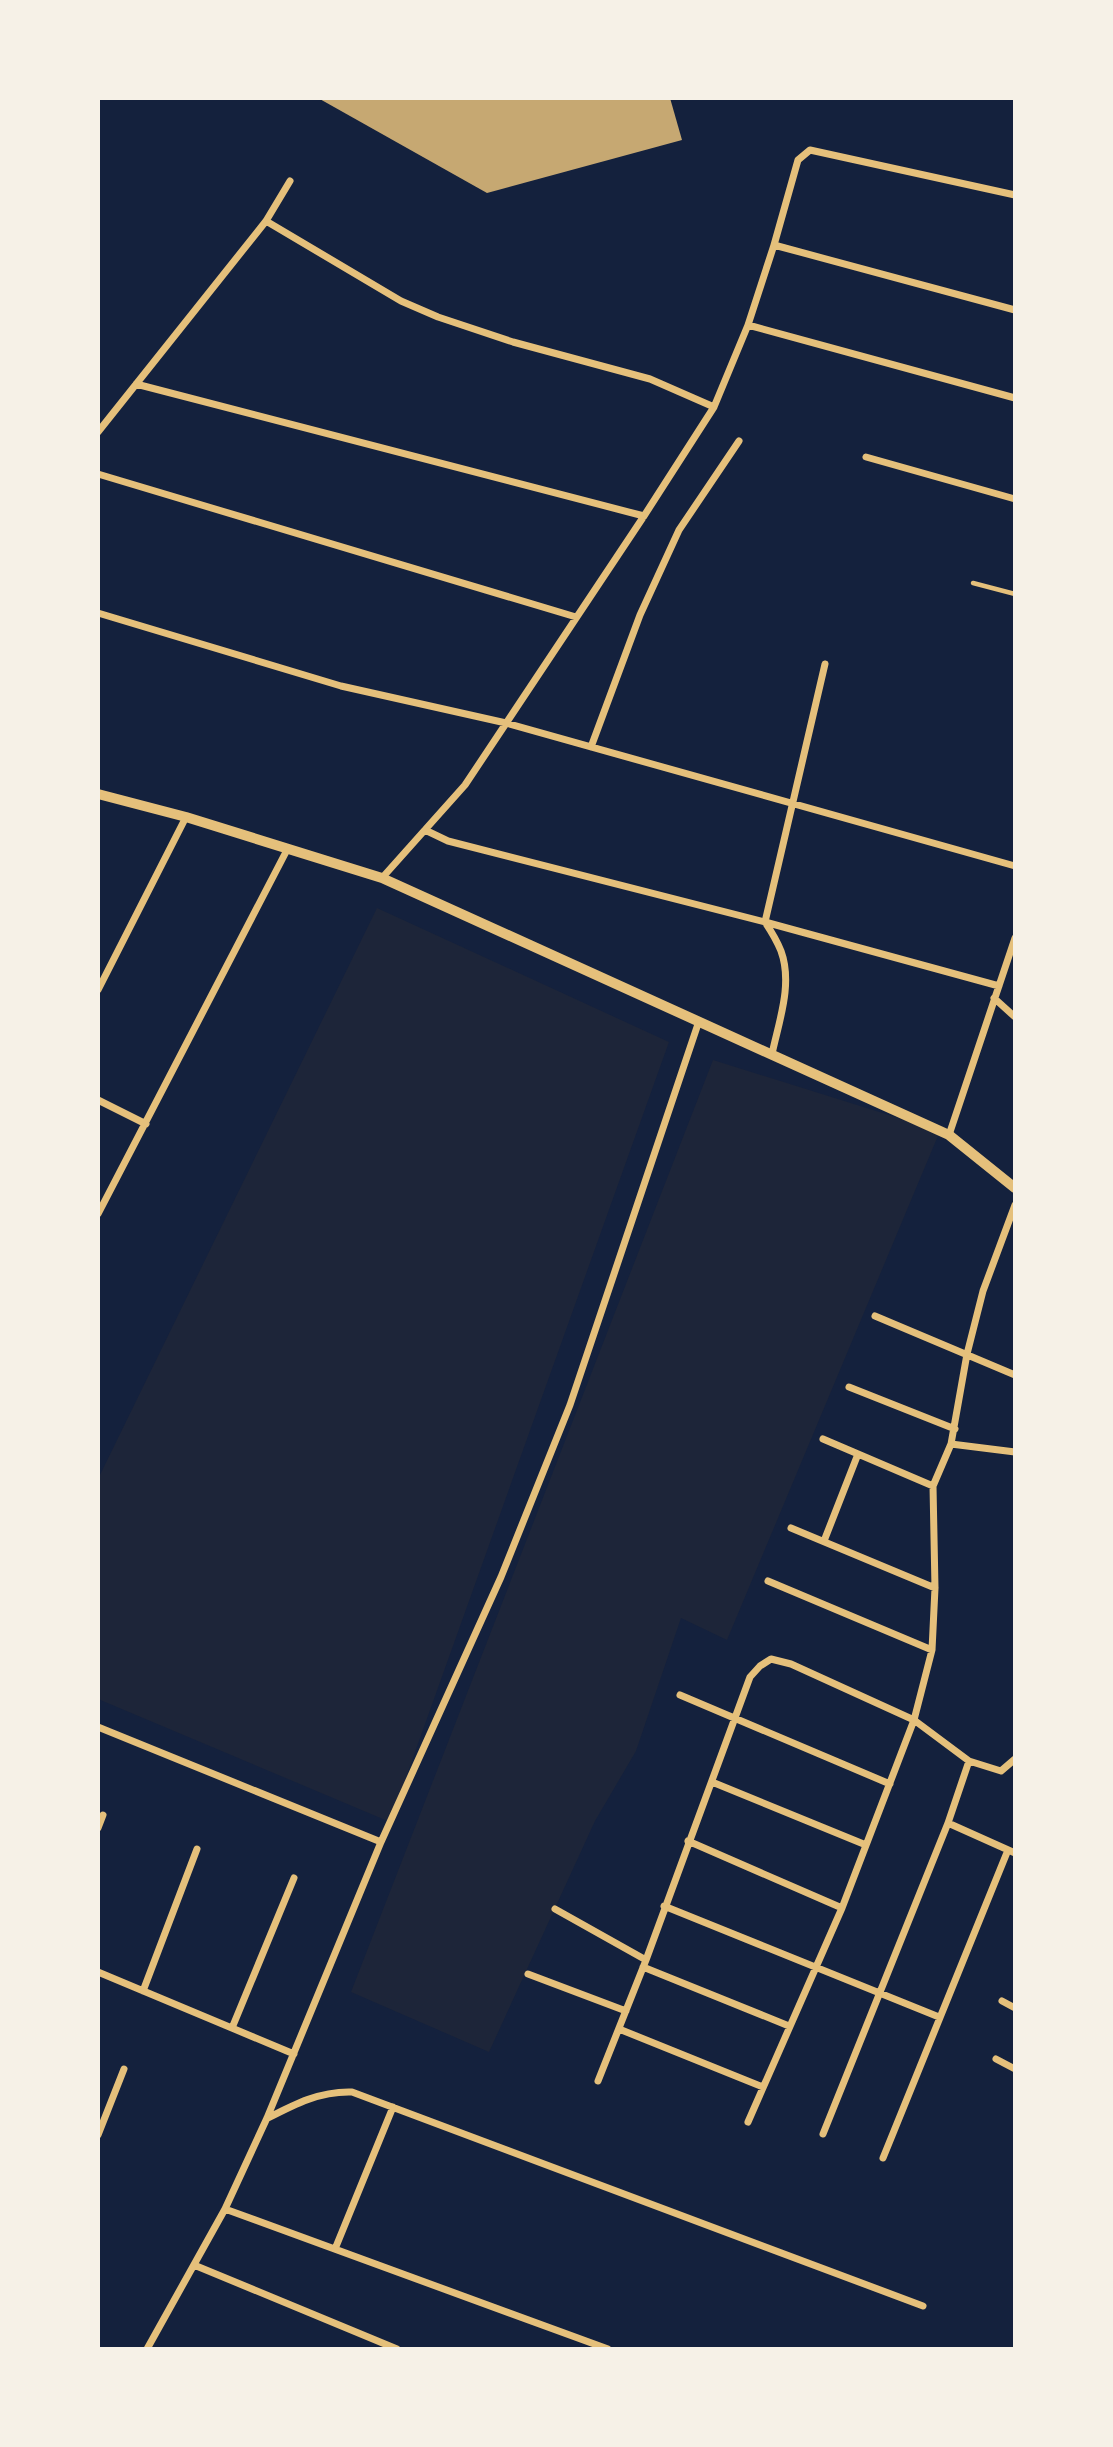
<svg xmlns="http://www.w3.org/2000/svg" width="1113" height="2447" viewBox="0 0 1113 2447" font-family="'Public Sans',sans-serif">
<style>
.green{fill:#1d2539}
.building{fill:#c6a872}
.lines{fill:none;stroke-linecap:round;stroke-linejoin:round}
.service{stroke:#e5c07b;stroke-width:4.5}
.minor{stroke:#e5c07b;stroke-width:7}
.tertiary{stroke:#e5c07b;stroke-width:10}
</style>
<rect width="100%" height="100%" fill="#14213d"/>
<path class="green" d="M377 908 669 1042 390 1822 98 1699V1479Z
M713 1060 940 1131 727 1640 681 1618 636 1751 595 1821 489 2052 351 1992Z"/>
<path class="building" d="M318 98H670L682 140 487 193Z"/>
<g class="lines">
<path class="service" d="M973 583 1015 594"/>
<path class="minor" d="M1015 195 810 150 798 160 774 245 748 325 1015 398
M266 221 401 301 438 317 513 342 650 379 714 407
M774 245 1015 310
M136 384 644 516
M98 432 266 221 290 181
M866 457 1015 499
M98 474 576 617
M98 613 341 686 506 723 1015 866
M591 747 640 615 679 530 739 441
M425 830 448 841 765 922 999 986
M382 878 465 785 644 516 714 407 748 325
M98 990 186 817
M994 998 1015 1017
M772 1054C779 1021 793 984 781 951 777 941 771 931 765 922L825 664
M98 1100 146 1124
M949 1135 1015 938
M98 1214 288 848
M875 1316 1015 1375
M849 1387 955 1429
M823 1439 933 1486
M951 1444 967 1354 983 1291 1015 1205
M791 1528 935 1588
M824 1541 858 1454
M768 1581 932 1650
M680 1695 890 1784
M98 1727 381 1842
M969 1761 1001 1771 1015 1759
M712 1782 866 1845
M948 1823 1015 1853
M98 1828 103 1815
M688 1841 842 1908
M664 1906 939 2017
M555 1909 646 1960
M643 1967 789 2026
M98 1972 294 2054
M528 1974 626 2011
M143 1991 197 1849
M1002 2001 1015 2008
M232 2028 294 1878
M619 2029 763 2087
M996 2059 1015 2069
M598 2081 646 1960 750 1677 760 1666 771 1659 791 1664 914 1720 969 1761 948 1823 823 2134
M268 2118C295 2104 320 2091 352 2092L923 2306
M748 2122 842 1908 914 1720 932 1650 935 1588 933 1486 951 1444 1015 1452
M98 2135 124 2069
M883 2158 1008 1850
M225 2209 608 2349
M335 2249 393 2107
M194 2265 397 2349
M147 2349 225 2209 267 2118 381 1842 501 1577 570 1405 699 1021"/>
<path class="tertiary" d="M98 794 186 817 382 878 949 1135 1015 1188"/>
</g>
<rect width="1113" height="2447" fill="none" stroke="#f6f1e7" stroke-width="200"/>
</svg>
